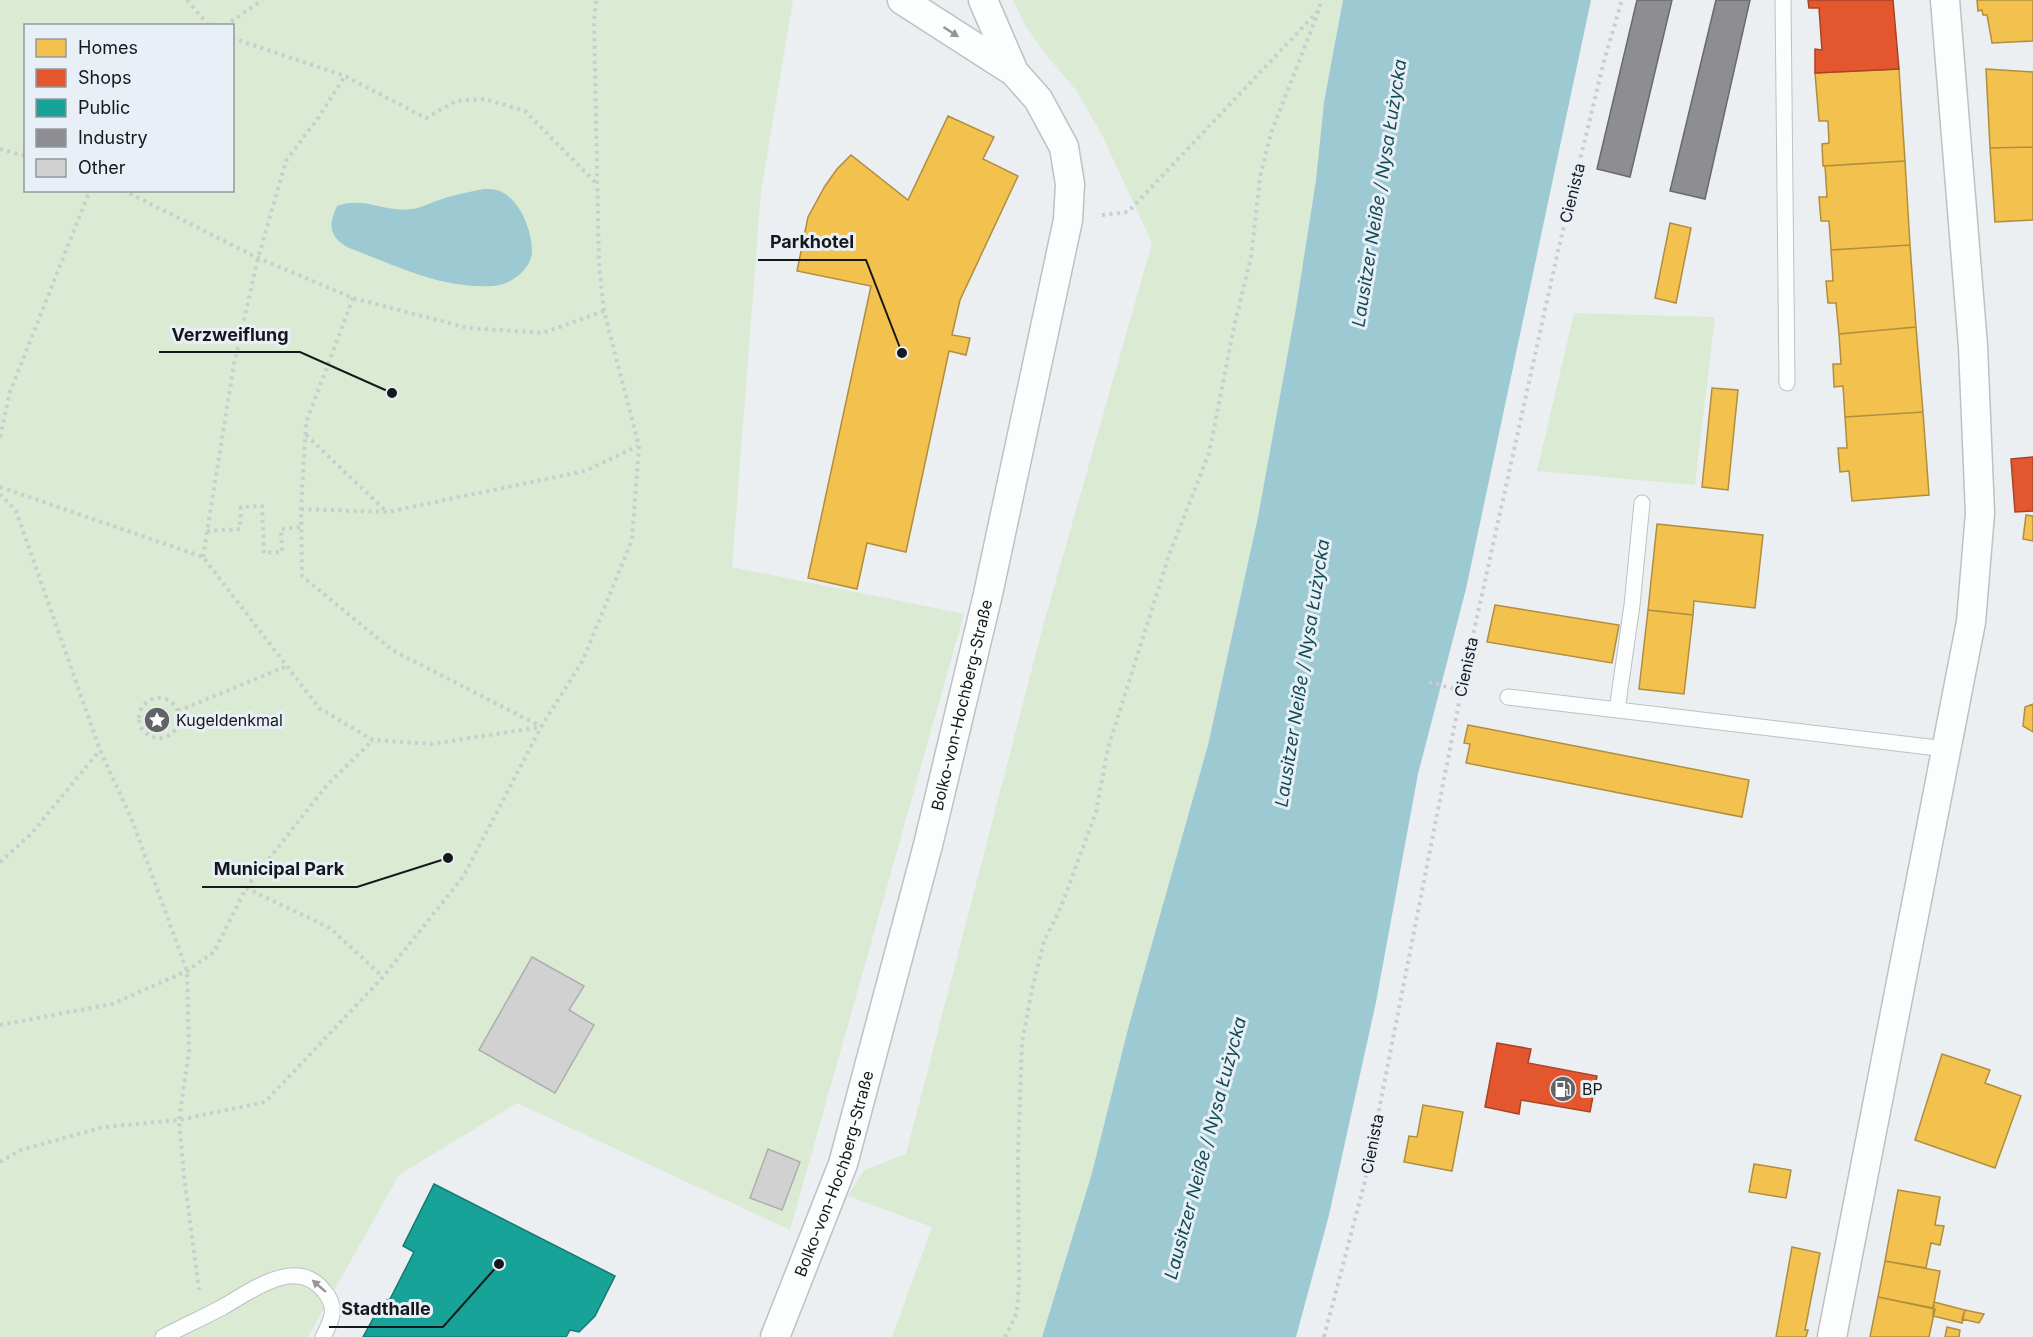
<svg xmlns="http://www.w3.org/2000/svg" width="2033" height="1337" viewBox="0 0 2033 1337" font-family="Inter,sans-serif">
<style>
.green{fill:#daead3;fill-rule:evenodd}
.water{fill:#9cc9d2}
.homes{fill:#f2c14e;stroke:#b08e3f;stroke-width:1.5}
.shops{fill:#e4572e;stroke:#a64428;stroke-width:1.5}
.public{fill:#17a398;stroke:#177972;stroke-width:1.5}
.industry{fill:#8d8d92;stroke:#696a6e;stroke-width:1.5}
.building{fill:#d1d1d2;stroke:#adaead;stroke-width:1.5}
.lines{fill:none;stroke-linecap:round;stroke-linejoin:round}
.service-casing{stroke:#bec0c3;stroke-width:17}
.minor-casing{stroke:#bec0c3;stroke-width:31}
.path{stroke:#caccce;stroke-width:4;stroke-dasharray:3 4.5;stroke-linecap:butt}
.service{stroke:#fcfdfd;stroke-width:15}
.minor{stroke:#fcfdfd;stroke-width:28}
.oneway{fill:#949697}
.labels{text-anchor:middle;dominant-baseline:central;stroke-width:6;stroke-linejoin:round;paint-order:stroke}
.street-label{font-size:16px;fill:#16181b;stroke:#e8eff6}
.poi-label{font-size:16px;fill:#16181b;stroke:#e8eff6;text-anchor:start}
.water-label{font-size:18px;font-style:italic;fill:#124b53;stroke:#e8eff6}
.leader{fill:none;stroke:#16181b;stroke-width:2}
.callout-dot{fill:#16181b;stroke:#e8eff6;stroke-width:2}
.callout-label{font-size:18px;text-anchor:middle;font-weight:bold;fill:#16181b;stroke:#e8eff6;stroke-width:6;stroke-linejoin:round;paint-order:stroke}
</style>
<rect width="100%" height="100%" fill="#eceff2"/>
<path class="green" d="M0 0H793L761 192 732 567 964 614 790 1230 517 1103 399 1175 308 1337H0ZM26 26H232V190H26Z
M1013 0H1343L1324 102 1316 180 1296 308 1258 517 1208 745 1129 1025 1092 1173 1042 1337H892L932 1227 848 1196 864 1170 906 1154 1043 626 1152 243 1102 135 1076 90 1046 55 1025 25Z
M1574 313 1715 317 1695 485 1537 471Z"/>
<path class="water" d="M1343 0H1591L1466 589 1418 774 1376 1002 1329 1215 1296 1337H1042L1092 1173 1129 1025 1208 745 1258 517 1296 308 1316 180 1324 102Z
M484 189C490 189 497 189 502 192 521 202 532 231 532 252 531 270 510 285 493 286 441 289 394 265 347 247 329 236 328 225 337 206 365 196 385 213 412 209 421 208 430 203 439 200 453 195 469 192 484 189Z"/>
<path class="homes" d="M1977 0H2033V41L1992 43 1987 15H1983L1982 10 1978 11Z
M1899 69 1905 161 1823 166 1822 144 1829 143 1828 121H1819L1815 73Z
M1986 69 2033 72V147L1990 148Z
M948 116 994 137 983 159 1018 176 960 300 952 335 970 338 966 355 949 351 906 552 867 543 857 589 808 578 871 286 797 271 808 217 825 186 837 169 851 155 908 200Z
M2033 147V220L1995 222 1990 148Z
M1905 161 1910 245 1831 250 1829 221H1821L1819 197H1827L1825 166Z
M1670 223 1691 228 1676 303 1655 298Z
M1910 245 1916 327 1839 334 1836 303H1828L1826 281H1833L1831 250Z
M1916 327 1923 412 1845 417 1843 386 1834 387 1833 364H1841L1839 334Z
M1712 388 1738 390 1728 490 1702 487Z
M1923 412 1929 495 1852 501 1849 471 1840 472 1838 448H1847L1845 417Z
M2026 515 2033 516V541L2023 539Z
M1657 524 1763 535 1755 608 1694 601 1693 615 1648 610Z
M1495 605 1619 625 1612 663 1487 642Z
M1648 610 1693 615 1684 694 1639 689Z
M2033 704V732L2023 726 2025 707Z
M1468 725 1749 780 1742 817 1466 763 1470 744 1464 743Z
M1942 1054 1990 1070 1985 1083 2021 1096 1995 1168 1915 1140Z
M1423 1105 1463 1112 1452 1171 1404 1162 1409 1136 1417 1137Z
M1754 1164 1791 1170 1786 1198 1749 1192Z
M1898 1190 1940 1197 1935 1225 1944 1226 1940 1245 1931 1243 1926 1268 1885 1261Z
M1792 1247 1820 1253 1805 1330H1808L1806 1337H1776Z
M1885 1261 1940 1271 1933 1308 1878 1297Z
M1878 1297 1935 1309 1929 1337H1870Z
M1934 1302 1965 1310 1962 1323 1933 1316Z
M1965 1310 1984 1314 1979 1323 1962 1319Z
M1947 1327 1960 1330 1959 1337H1945Z"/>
<path class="shops" d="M1808 0H1893L1899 69 1815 73V49L1822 50 1819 8H1809Z
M2033 457V511L2015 512 2011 459Z
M1497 1043 1531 1049 1528 1063 1597 1076 1590 1112 1521 1100 1519 1114 1485 1107Z"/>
<path class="public" d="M434 1184 615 1276 595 1316 579 1332 570 1330 566 1337H363L382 1302 390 1299 414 1252 403 1246Z"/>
<path class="industry" d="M1637 0H1672L1630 177 1597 169Z
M1716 0H1750L1705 199 1670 191Z"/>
<path class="building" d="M532 957 584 986 569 1010 594 1025 555 1093 479 1050Z
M768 1149 800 1162 782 1210 750 1198Z"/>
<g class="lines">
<g class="service-casing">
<path id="service" d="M1783 0 1787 383
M1508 697 1946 749
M1617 710 1632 605 1642 503
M163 1337C182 1327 202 1318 221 1308 250 1292 296 1255 324 1291 338 1307 332 1320 323 1337"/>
</g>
<g class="minor-casing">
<g id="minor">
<path d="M983 0 1014 72"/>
<path id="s1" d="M775 1337 843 1164 928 845 988 594 1068 220 1070 184 1064 147 1038 99 1014 72 902 0"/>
<path d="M1832 1337 1971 622 1980 513 1973 346 1945 0"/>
</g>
</g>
<path class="path" d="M187 0 209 26
M225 26 262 0
M232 38 345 76 426 118 456 101 485 99 525 111 597 184
M0 149 26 156
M123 190 258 258 353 298 468 328 543 333 604 311
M1102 215 1128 212 1319 10 1321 0
M353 298 306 423 301 509 302 576 392 650 540 726
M306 435 387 512
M0 437 10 392 90 190
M0 487 203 557 319 708 373 740 432 744 541 727
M0 494 16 511 100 750 132 820 187 971 189 1051 179 1120 184 1176 199 1290
M301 509 387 512 585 471 638 446
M207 531 240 529 241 507 262 506 264 553 282 552 281 529 301 527
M203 557 234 364 258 258 286 161 318 118 345 76
M1429 682 1461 691
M139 718a20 20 0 1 1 40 0a20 20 0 1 1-40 0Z
M178 711 287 666
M0 862 31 834 100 750
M246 888 330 928 383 977
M0 1025 112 1004 187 971 214 952 246 888 327 785 373 740
M0 1162 21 1150 103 1127 179 1120 265 1102 383 977 463 877 541 727 583 660 632 540 639 446 604 311 599 265 594 20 596 0
M1005 1337 1017 1313 1019 1281 1018 1154 1022 1043 1031 994 1044 941 1061 907 1096 812 1108 748 1169 555 1209 453 1234 327 1251 257 1260 177 1271 133 1319 10
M1324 1337 1365 1181 1467 662 1558 251 1604 61 1622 0"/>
<use href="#service" class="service"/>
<use href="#minor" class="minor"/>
</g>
<defs><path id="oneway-solid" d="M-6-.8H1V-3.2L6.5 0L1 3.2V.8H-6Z" transform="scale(1.5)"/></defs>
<g class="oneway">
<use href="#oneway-solid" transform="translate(951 32) rotate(33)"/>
<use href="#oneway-solid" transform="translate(319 1286) rotate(-139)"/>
</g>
<defs>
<g id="sight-disc" transform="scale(1.35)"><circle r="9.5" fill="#616366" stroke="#e8eff6"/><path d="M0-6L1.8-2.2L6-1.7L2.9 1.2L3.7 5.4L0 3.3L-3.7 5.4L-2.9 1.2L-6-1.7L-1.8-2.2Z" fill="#fff"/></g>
<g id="fuel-disc" transform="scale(1.35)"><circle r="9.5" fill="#616366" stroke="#e8eff6"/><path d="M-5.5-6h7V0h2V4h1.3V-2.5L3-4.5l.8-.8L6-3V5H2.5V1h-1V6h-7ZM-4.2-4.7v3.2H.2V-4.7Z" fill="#fff"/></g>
</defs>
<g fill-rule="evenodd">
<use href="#sight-disc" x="157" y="720"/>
<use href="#fuel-disc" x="1563" y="1089"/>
</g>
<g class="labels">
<g class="street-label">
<text transform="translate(1572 193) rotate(-76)">Cienista</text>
<text transform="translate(1466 667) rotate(-78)">Cienista</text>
<text stroke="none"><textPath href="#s1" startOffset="660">Bolko-von-Hochberg-Straße</textPath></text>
<text transform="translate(1372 1144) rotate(-79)">Cienista</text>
<text stroke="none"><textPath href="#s1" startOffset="174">Bolko-von-Hochberg-Straße</textPath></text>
</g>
<g class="poi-label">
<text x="176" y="720">Kugeldenkmal</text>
<text x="1582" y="1089">BP</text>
</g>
<g class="water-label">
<text transform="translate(1379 193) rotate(-81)">Lausitzer Neiße / Nysa Łużycka</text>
<text transform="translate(1302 673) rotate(-81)">Lausitzer Neiße / Nysa Łużycka</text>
<text transform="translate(1205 1148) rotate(-75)">Lausitzer Neiße / Nysa Łużycka</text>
</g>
</g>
<path class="leader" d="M902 353L866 260H758M392 393L300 352H159M448 858L357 887H202M499 1264L443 1327H329"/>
<g class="callout-dot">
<circle cx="902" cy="353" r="6"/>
<circle cx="392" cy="393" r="6"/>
<circle cx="448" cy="858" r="6"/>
<circle cx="499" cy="1264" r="6"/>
</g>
<g class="callout-label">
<text x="812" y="248">Parkhotel</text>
<text x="230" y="341">Verzweiflung</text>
<text x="279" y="875">Municipal Park</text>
<text x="386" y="1315">Stadthalle</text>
</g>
<rect x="24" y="24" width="210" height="168" fill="#e8eff6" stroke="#94999e" stroke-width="1.5"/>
<rect x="36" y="39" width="30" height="18" fill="#f2c14e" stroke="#94999e" stroke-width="1.5"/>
<text x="78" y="54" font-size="18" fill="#16181b">Homes</text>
<rect x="36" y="69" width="30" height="18" fill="#e4572e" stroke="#94999e" stroke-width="1.5"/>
<text x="78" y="84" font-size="18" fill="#16181b">Shops</text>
<rect x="36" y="99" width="30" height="18" fill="#17a398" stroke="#94999e" stroke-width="1.5"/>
<text x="78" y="114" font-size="18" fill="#16181b">Public</text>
<rect x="36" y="129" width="30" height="18" fill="#8d8d92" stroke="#94999e" stroke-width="1.5"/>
<text x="78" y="144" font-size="18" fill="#16181b">Industry</text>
<rect x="36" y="159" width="30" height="18" fill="#d1d1d2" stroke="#94999e" stroke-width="1.5"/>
<text x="78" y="174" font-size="18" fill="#16181b">Other</text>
</svg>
